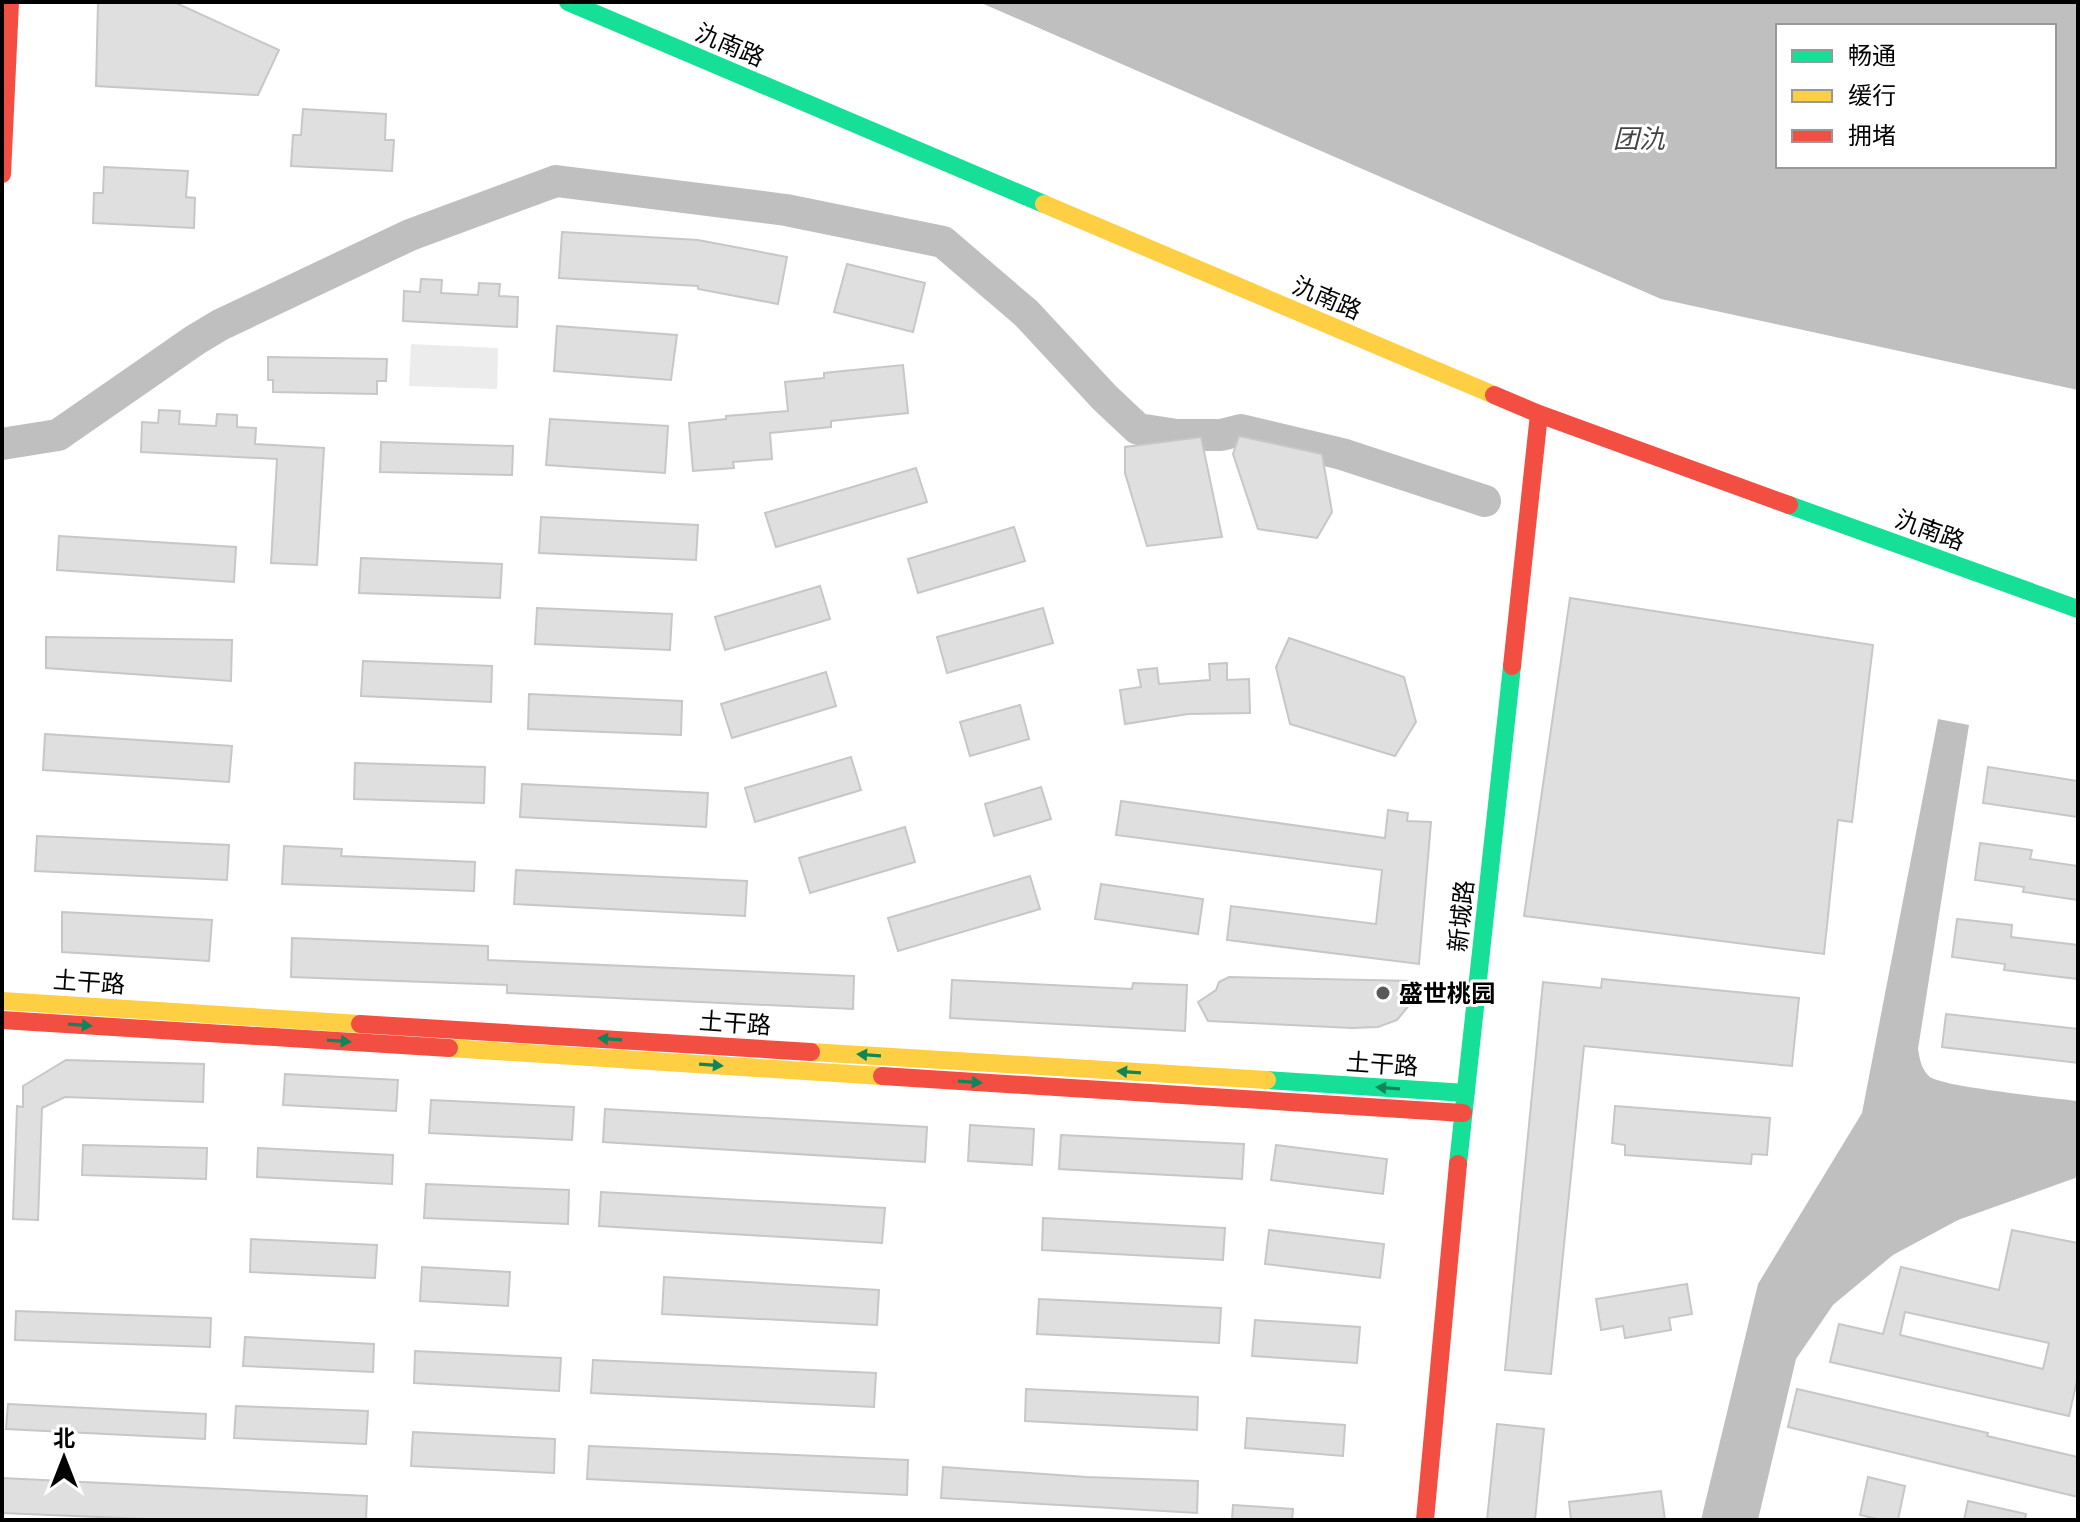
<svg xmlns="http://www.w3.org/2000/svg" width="2080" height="1522" viewBox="0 0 2080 1522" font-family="'DM Sans','Noto Sans SC',sans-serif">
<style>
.green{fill:#ececec}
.water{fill:#bfbfbf;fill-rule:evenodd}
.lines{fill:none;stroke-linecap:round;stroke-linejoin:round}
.river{stroke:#bfbfbf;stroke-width:32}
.building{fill:#dfdfdf;stroke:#c7c7c7;stroke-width:2;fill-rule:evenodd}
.fast{stroke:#16e098;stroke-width:18}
.slow{stroke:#ffcf43;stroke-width:18}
.jam{stroke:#f24e42;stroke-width:18}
.oneway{fill:#0d865b}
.poi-dot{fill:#595959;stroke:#fff;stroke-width:3}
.labels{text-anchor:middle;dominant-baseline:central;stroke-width:6;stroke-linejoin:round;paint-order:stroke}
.street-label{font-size:24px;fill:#000;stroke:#fff}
.poi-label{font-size:24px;font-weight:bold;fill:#000;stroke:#fff;text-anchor:start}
.water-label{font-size:26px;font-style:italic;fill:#444;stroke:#fff}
</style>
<rect width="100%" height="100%" fill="#fff"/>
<path class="green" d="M411 344 498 348 497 389 409 386Z"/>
<path class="water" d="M979 2H2078V390L1661 299ZM1778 26H2054V166H1778Z
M1938 719 1969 725 1918 1049C1920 1060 1921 1069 1930 1077 1944 1087 2054 1098 2078 1101V1177L1958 1220 1893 1255 1833 1305 1796 1359 1758 1520H1701L1758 1284 1862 1113Z"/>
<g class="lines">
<path class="river" d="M2 444 58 435 195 340 220 325 410 235 556 181 786 210 943 242 1026 313 1105 398 1138 429 1177 435H1221L1241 430 1342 454 1485 501"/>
</g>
<path class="building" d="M98 2H174L279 50 258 95 96 86Z
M303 109 386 114 385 140H394L392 171 291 166 293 135H301Z
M104 167 188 171 186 197 195 198 194 228 93 223 94 193H103Z
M562 232 698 240 787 257 778 304 698 289V286L559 278Z
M847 264 925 283 913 332 834 312Z
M421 279 442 280 441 293 478 295 479 283 500 284 499 296 518 297 517 327 403 321 404 291 420 292Z
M557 326 677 335 671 380 554 371Z
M268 357 387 359 386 381H377V394L273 392V380H268Z
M903 365 908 413 831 421V427L770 433 772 459 733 462 734 468 693 471 689 423 726 419V416L788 411 785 382 824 378V373Z
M159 410 180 411 179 424 216 426 217 414 237 415V427L256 428 255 444 324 448 317 565 271 563 277 459 141 452 142 422 158 423Z
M550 419 668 426 665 473 546 465Z
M1239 436 1322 454 1332 512 1317 538 1258 529 1233 454Z
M1201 437 1222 537 1147 546 1125 473V447Z
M381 442 513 446 512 475 380 472Z
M916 468 927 502 776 547 765 513Z
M541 517 698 525 696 560 539 553Z
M1014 527 1025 561 918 593 908 559Z
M59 536 236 547 234 582 57 570Z
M361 558 502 564 500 598 359 593Z
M820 586 830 619 725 650 715 617Z
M1570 598 1873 645 1852 822 1838 820 1824 954 1524 916Z
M537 608 672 614 670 650 535 644Z
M1043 608 1053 643 947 673 937 637Z
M46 637 232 640 231 681 46 668Z
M1289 638 1404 677 1416 722 1395 756 1290 724 1276 667Z
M363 661 492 666 491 702 361 696Z
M1227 663V680L1249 679 1250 713 1188 714 1125 724 1120 690 1141 687 1138 670 1157 668 1159 684 1210 680 1209 664Z
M826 672 836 706 732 738 721 704Z
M529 694 682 701 681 735 528 729Z
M1020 705 1029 739 970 756 960 722Z
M45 734 232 746 229 782 43 770Z
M851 757 861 790 755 822 745 788Z
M355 763 485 767 484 803 354 799Z
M1988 767 2078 781V817L1983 803Z
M522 784 708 793 706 827 520 817Z
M1041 787 1051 819 994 836 985 804Z
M1121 801 1385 838 1388 810 1408 813 1407 821 1431 822 1419 964 1227 940 1231 906 1376 924 1382 870 1116 835Z
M905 827 915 862 810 893 799 858Z
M37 836 229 845 227 880 35 871Z
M1980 843 2032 850 2030 859 2078 866V900L2023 892 2024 887 1975 880Z
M284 846 342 849 341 856 475 862 474 891 282 884Z
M516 870 747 881 745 916 514 904Z
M1030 876 1040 909 898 951 888 918Z
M1101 884 1203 899 1198 934 1095 919Z
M62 912 212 920 209 961 62 952Z
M1957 919 2012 925 2011 937 2078 945V979L2004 970 2005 964 1952 957Z
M292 938 488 946V960L854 976 853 1009 507 993V985L291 977Z
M1229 977 1415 981 1410 1004 1397 1020 1378 1027 1352 1028 1208 1021 1198 1002 1216 990 1219 982Z
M1602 979 1799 998 1792 1066 1584 1046 1551 1374 1505 1370 1543 982 1601 988Z
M952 980 1132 989 1133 983 1187 985 1185 1031 950 1018Z
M1946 1014 2078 1029V1063L1942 1047Z
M66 1060 204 1064 203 1102 65 1097 42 1108 38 1220 13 1219 17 1106 23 1107V1086Z
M285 1074 398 1080 396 1111 283 1105Z
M431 1100 574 1107 572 1140 429 1133Z
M1615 1106 1770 1118 1767 1155 1752 1154 1751 1164 1625 1155V1145L1612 1143Z
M605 1109 927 1127 925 1162 603 1142Z
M970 1125 1034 1129 1032 1165 968 1161Z
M1061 1135 1244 1144 1242 1179 1059 1169Z
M83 1145 207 1148 206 1179 82 1175Z
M1276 1145 1387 1159 1383 1194 1271 1180Z
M258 1148 393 1155 392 1184 257 1177Z
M426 1184 569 1190 568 1224 424 1218Z
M601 1192 885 1208 882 1243 599 1226Z
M1043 1218 1225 1228 1223 1260 1042 1250Z
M1269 1230 1384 1244 1380 1278 1265 1264Z
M2012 1230 2078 1243V1376L2069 1416 1830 1362 1839 1324 1883 1334 1901 1267 1999 1290ZM1905 1312 2049 1343 2043 1369 1900 1335Z
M251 1239 377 1245 375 1278 250 1272Z
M422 1267 510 1272 508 1306 420 1301Z
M664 1277 879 1290 877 1325 662 1314Z
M1687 1284 1692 1314 1669 1318 1671 1330 1625 1338 1623 1326 1601 1330 1596 1299Z
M1039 1299 1221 1308 1219 1343 1037 1334Z
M16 1311 211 1318 210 1347 15 1340Z
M1255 1320 1360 1327 1357 1363 1252 1356Z
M245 1337 374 1344 373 1372 243 1366Z
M415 1351 561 1358 559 1391 414 1383Z
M593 1360 876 1373 874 1407 591 1393Z
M1026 1389 1198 1397 1197 1430 1025 1421Z
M1797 1389 1988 1433 1987 1436 2078 1457V1497L1788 1427Z
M8 1404 206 1414 205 1439 6 1429Z
M236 1406 368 1411 366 1444 234 1438Z
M1247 1418 1345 1425 1343 1456 1245 1448Z
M1497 1424 1544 1429 1535 1520H1487Z
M413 1432 555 1439 554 1473 411 1466Z
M589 1446 908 1460 907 1495 587 1479Z
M943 1467 1086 1477 1198 1481 1197 1513 941 1498Z
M1868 1477 1905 1486 1898 1520H1881L1860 1515Z
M2 1478 367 1496 366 1520H170L2 1513Z
M1661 1491 1665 1520H1571L1569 1502Z
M1968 1501 2026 1514 2025 1520H1964Z
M1233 1505 1293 1509 1292 1520H1232Z"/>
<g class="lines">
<path class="fast" d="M568 2 1044 204
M1789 505 2078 609
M1267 1080 1466 1093
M1458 1164 1512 666"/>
<path class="slow" d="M1044 204 1494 395
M2 1001 360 1024
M449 1048 882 1076
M811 1052 1267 1080"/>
<path class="jam" d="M2 174 10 2
M1494 395 1539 414 1789 505
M1512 666 1539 414
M2 1020 449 1048
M360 1024 811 1052
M882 1076 1463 1113
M1425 1520 1458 1164"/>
</g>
<defs><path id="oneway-solid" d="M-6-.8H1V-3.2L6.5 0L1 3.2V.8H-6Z" transform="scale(2)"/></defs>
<g class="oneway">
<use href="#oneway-solid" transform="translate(80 1025) rotate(4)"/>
<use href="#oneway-solid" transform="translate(610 1039) rotate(-176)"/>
<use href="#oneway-solid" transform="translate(339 1041) rotate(4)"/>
<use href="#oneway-solid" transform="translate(869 1055) rotate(-176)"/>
<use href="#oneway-solid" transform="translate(711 1065) rotate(4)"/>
<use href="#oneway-solid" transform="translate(1129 1072) rotate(-176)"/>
<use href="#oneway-solid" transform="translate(970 1082) rotate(4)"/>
<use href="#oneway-solid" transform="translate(1388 1088) rotate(-176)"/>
</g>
<circle class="poi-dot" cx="1383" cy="993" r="8"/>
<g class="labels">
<g class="street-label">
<text transform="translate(730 45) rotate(23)">氿南路</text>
<text transform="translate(1327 298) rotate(23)">氿南路</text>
<text transform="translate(1930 530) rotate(20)">氿南路</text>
<text transform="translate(1461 916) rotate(-84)">新城路</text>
<text transform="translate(89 982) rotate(4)">土干路</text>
<text transform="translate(735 1023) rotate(4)">土干路</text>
<text transform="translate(1382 1064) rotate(4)">土干路</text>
</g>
<g class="poi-label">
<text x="1399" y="993">盛世桃园</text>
</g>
<g class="water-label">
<text x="1639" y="139">团氿</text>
</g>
</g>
<rect width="2080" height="1522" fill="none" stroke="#000000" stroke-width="8"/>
<rect x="1776" y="24" width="280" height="144" fill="#ffffff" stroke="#999999" stroke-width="2"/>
<rect x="1792" y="50" width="40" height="12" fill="#16e098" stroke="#999999" stroke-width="2"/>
<text x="1848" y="64" font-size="24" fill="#000000">畅通</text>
<rect x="1792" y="90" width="40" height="12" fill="#ffcf43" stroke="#999999" stroke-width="2"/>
<text x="1848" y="104" font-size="24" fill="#000000">缓行</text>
<rect x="1792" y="130" width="40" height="12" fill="#f24e42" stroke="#999999" stroke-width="2"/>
<text x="1848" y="144" font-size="24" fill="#000000">拥堵</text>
<g transform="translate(64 1458)" stroke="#ffffff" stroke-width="6" paint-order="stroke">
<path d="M0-6L14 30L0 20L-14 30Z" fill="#000000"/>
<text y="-12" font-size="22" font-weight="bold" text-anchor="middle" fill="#000000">北</text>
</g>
</svg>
